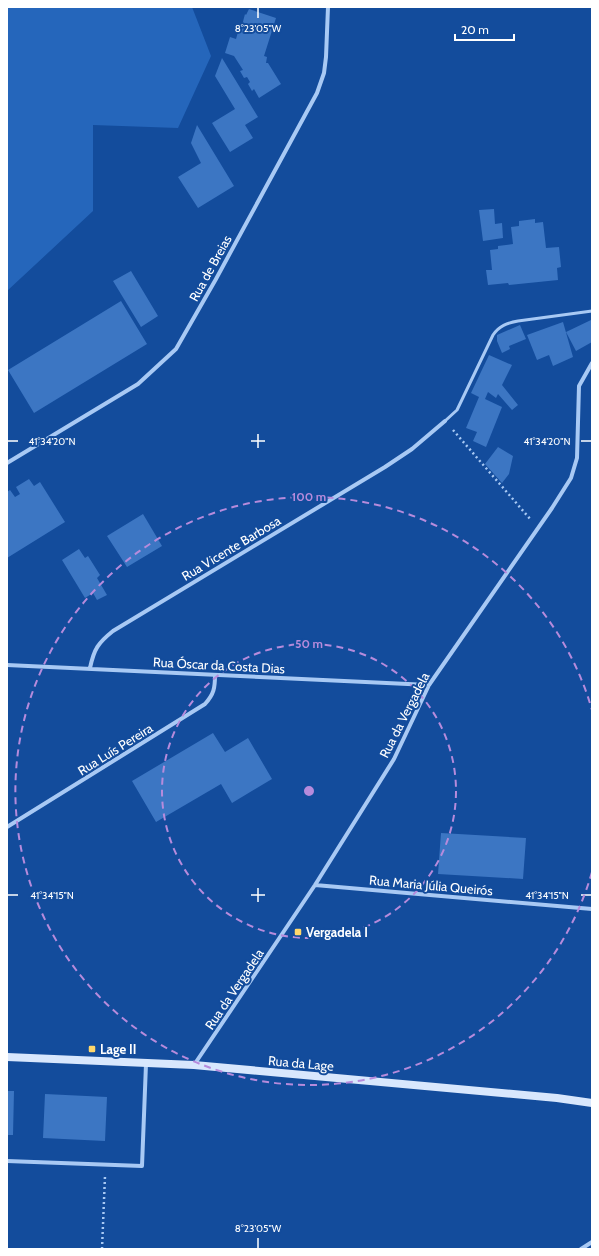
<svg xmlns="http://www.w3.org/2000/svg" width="599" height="1256" viewBox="0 0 599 1256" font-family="Cabin,sans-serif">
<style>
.green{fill:#2566bb}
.building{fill:#3c76c3}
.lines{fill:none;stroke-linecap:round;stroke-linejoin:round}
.path{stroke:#a8c9f4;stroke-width:2.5;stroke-dasharray:2 3;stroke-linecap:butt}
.lane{stroke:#a8c9f4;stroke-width:3}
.street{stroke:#a8c9f4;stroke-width:4}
.secondary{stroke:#d8e7fd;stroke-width:8}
.ticks{fill:none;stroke:#fff;stroke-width:1.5}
.ring{fill:none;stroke:#b68bdc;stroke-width:2;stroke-dasharray:7 5}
.poi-dot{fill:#ffd76b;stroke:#134c9c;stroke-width:1.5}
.labels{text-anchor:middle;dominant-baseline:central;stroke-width:4;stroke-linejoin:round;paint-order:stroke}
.street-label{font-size:13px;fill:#fff;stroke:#134c9c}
.poi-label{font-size:13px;font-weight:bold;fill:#fff;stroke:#134c9c;text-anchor:start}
.ticks-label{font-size:10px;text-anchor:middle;fill:#fff;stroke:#134c9c;stroke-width:4;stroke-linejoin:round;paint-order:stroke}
.centre{fill:#b68bdc;stroke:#134c9c;stroke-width:2}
.ring-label{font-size:12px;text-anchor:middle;font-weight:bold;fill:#b68bdc;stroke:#134c9c;stroke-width:4;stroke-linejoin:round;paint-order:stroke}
</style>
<rect width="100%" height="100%" fill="#134c9c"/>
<path class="green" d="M7 7H192L211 56 178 128 93 125V211L7 291Z"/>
<path class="building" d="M249 9 276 18 264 56 267 57 266 63H268L281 84 259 98 254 89 252 91 248 84 250 82 247 77 244 78 240 71 243 70 234 56 225 53 230 37 236 39 238 32 240 33 245 14 246 15Z
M222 58 258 117 245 125 253 138 230 152 212 123 235 109 215 76Z
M197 125 234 186 198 208 178 177 201 163 191 143Z
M494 209 495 224 502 223 503 238 483 241 479 210Z
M535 219V223L543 222 546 248 559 247 561 267 557 268 558 280 509 285 508 283 488 285 486 270H492L490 250 498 249V246L513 244 511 227 519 226V221Z
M131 271 158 316 141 327 113 281Z
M121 301 147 344 34 413 8 370Z
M591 320 592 342 576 351 566 332Z
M563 322 573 357 553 366 549 355 537 360 527 335Z
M520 325 526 339 509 346 510 349 502 353 497 341V335Z
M489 355 512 365 502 385 518 405 512 410 498 394 496 398 488 392 485 399 502 407 486 447 473 441 477 432 466 428 479 397 471 393Z
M498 447 513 456 509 474 502 483 485 464Z
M29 479 34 486 40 482 65 522 7 558V492L10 490 15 497 20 494 16 487Z
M143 514 162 546 127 567 107 536Z
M79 549 85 558 88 556 100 575 97 578 107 595 97 600 93 593 85 598 62 560Z
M213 733 225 752 248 738 272 779 232 803 221 784 156 822 132 781Z
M441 833 526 838 523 879 438 874Z
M7 1091H14L13 1135H7Z
M45 1094 107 1097 105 1141 43 1138Z"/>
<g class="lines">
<path class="path" d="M453 430 531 520
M102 1249 105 1176"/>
<path class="lane" d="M445 421 457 410 493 335C499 326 507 323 518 321L592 311"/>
<path class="street" d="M7 463 138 384 176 349 216 279 317 93 324 73 326 57 328 7
M7 665 429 685
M90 668C94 649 98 643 113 631L385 467 412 449 445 421
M7 827 205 704C214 694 215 688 215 675
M315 885 592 909
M194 1065 315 885 394 759 429 685 552 508 571 478 577 458 579 386 592 363
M7 1161 142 1166 146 1064
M581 1249 592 1242"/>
<path class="secondary" d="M7 1057 194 1065 557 1098 592 1103"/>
</g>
<path class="ticks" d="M258 8V18M258 434V448M8 441H18M251 441H265M581 441H591M258 888V902M8 895H18M251 895H265M581 895H591M258 1238V1248"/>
<g class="ring">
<circle cx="309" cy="791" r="147"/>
<path d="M592 872A294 294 0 1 1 592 710"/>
</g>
<g class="poi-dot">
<rect x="294" y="928" width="8" height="8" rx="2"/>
<rect x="88" y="1045" width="8" height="8" rx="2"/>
</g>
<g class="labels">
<g class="street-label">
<text transform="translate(210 268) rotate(-61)">Rua de Breias</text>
<text transform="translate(231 548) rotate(-31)">Rua Vicente Barbosa</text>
<text transform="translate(219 665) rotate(3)">Rua Óscar da Costa Dias</text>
<text transform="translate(404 715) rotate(-63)">Rua da Vergadela</text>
<text transform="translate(115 749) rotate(-32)">Rua Luís Pereira</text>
<text transform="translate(431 885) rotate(5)">Rua Maria Júlia Queirós</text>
<text transform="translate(234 989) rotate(-56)">Rua da Vergadela</text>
<text transform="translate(301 1063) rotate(5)">Rua da Lage</text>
</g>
<g class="poi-label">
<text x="306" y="932">Vergadela I</text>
<text x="100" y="1049">Lage II</text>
</g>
</g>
<g class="ticks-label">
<text x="258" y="32">8°23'05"W</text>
<text x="52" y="445">41°34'20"N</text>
<text x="547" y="445">41°34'20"N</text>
<text x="52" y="899">41°34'15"N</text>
<text x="547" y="899">41°34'15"N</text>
<text x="258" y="1232">8°23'05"W</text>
</g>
<circle cx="309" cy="791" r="6" class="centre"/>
<g class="ring-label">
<text x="309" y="501">100 m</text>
<text x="309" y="648">50 m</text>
</g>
<rect width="599" height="1256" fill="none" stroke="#ffffff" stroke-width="16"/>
<path d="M455 34v6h59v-6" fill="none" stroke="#ffffff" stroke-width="2"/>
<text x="461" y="34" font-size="12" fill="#ffffff" stroke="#134c9c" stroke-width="3" paint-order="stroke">20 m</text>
</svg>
